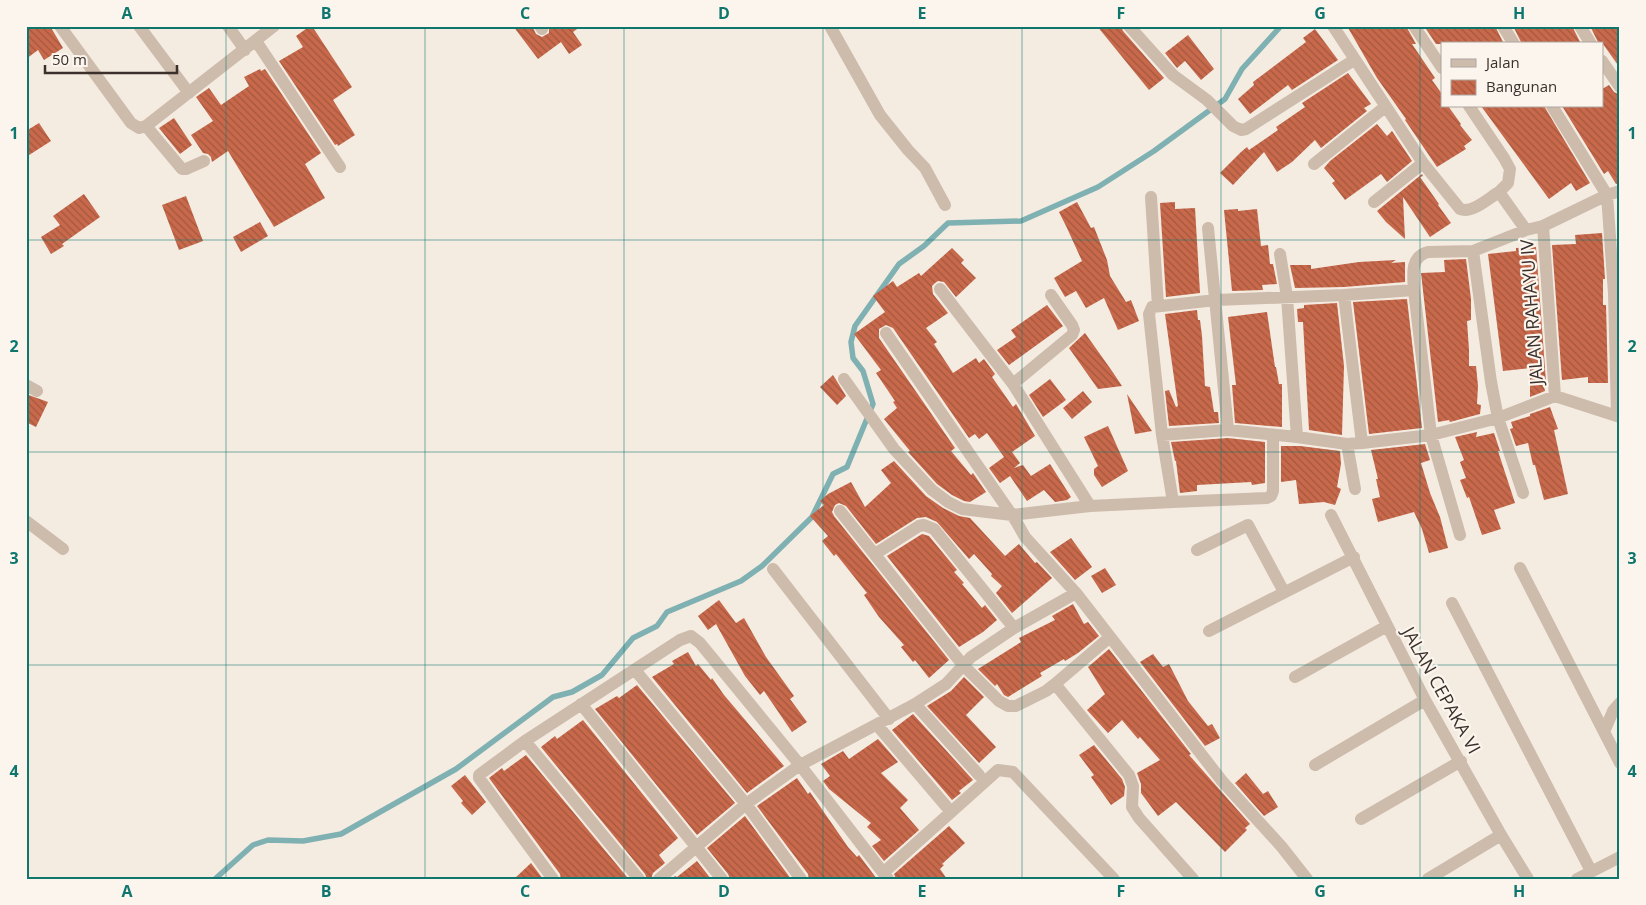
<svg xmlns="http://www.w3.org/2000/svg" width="1646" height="905" viewBox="0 0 1646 905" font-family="'Open Sans',sans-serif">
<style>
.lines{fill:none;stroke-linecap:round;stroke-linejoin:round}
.stream{stroke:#7fb0b2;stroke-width:5.5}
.building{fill:url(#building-back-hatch)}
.minor{stroke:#cdbbac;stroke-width:12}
.grid{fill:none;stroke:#0f766e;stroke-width:1;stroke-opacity:0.55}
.labels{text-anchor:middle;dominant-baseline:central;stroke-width:4.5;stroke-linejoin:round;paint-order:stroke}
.street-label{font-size:18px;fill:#3b302b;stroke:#fbf5ee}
.neatline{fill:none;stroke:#0f766e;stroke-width:2}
.grid-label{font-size:16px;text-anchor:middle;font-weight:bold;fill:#0f766e}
</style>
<defs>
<pattern id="building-back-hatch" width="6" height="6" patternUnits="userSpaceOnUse" patternTransform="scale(1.25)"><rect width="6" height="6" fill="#c8694b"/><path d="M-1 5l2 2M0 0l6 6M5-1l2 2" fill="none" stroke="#a4573f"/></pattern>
</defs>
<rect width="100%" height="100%" fill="#f4ebe1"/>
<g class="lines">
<path class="stream" d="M215 879 253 845 268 840 303 841 341 834 456 769 553 697 572 692 602 675 633 638 657 626 667 612 741 581 762 566 812 517 833 474 847 467 873 404 863 371 853 358 851 342 855 326 899 264 924 246 948 223 1021 221 1098 187 1154 151 1225 99 1242 69 1281 26"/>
</g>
<path class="building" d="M26 26H50L63 48 44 60 38 50 26 59Z
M310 26H312L352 87 333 100 355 135 338 146 337 144 335 145 279 61 303 47 296 36Z
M513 26H532L536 34 542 37 549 33V26H581L573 32 582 45 569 54 561 42 538 59Z
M1097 26H1121L1123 31 1164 78 1149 90Z
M1347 26H1406L1416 44H1412L1435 78 1432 80 1442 94V106H1448L1461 124 1460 125 1472 140 1464 146 1466 149 1437 167 1405 120 1406 119 1377 78Z
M1424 26H1495L1504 44H1436Z
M1513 26H1572L1581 44H1522Z
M1590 26H1620V68L1603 44H1599Z
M1315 29 1338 60 1292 90 1288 85 1250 114 1238 99 1254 85 1253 82 1306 42 1303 38Z
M1188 35 1214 69 1201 80 1185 61 1177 68 1165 53Z
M260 69 261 71 265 69 321 153 305 164 325 198 274 227 228 151 212 162 211 157 208 154 203 153 191 135 213 121 196 97 209 88 221 105 249 86 244 77Z
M1348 73 1371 104 1364 108 1367 111 1321 148 1315 140 1292 162 1277 172 1264 152 1233 185 1220 173 1241 152 1247 147 1249 150 1278 130 1276 127 1305 107 1302 103Z
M1609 85 1614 92 1620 95V183L1616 184 1608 171 1604 174 1562 106H1602V89Z
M1481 106H1544L1590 183 1576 191 1571 183 1549 199Z
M174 118 192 145 180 154 159 128Z
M39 123 51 141 26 157V131Z
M1377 124 1387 136 1392 131 1412 161 1387 182 1381 174 1345 200 1332 183 1335 181 1324 168 1330 161Z
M1422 174 1423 176 1420 177 1439 204 1438 205 1451 223 1430 237 1403 197 1405 239 1386 222 1377 211Z
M84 194 100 217 62 244 64 246 51 254 41 237 60 225 53 216Z
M186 196 203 241 179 250 162 205Z
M1077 202 1091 228 1094 227 1107 260 1110 276 1126 302 1131 300 1139 321 1118 330 1104 298 1086 308 1076 291 1065 297 1054 278 1082 261 1067 228 1059 212Z
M1175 202V209L1195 208 1200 293 1166 297 1160 203Z
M1238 209V211L1257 209 1261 246 1268 245 1270 264H1273L1277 284 1262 285 1263 290 1232 291 1224 210Z
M260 222 268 236 241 252 233 237Z
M1602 233 1605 279H1603V305H1606L1608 383H1588V377L1562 380 1552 245 1576 244 1575 235Z
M1536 247 1546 382 1543 383 1545 391 1530 397V368L1503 371 1488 254 1516 251V248Z
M952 248 964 260 961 263 976 278 956 297 944 282 938 281 935 283 932 286 933 294 948 313 926 328 937 342 934 344 953 373 976 358 979 363 984 359 995 374 992 377 1013 407 1016 404 1035 436 1012 452 1020 463 1014 468 1023 465 1031 476 1050 464 1071 497 1067 500 1055 502 1044 490 1027 501 1010 476 1000 483 989 468 1004 457 987 433 979 439 975 434 969 438 893 328 886 325 879 329V338L955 448 951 451 971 475 973 473 986 492 970 502 964 501 952 495 937 484 908 452 910 451 884 419 897 408 893 402 895 401 876 373 881 370 854 334 885 312 873 296 893 281 897 287 919 273 921 276Z
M1466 259 1471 299V320L1467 321 1469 350V366H1476L1478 386 1477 404 1481 405 1480 414 1450 422 1449 420 1438 422 1421 273 1445 272 1444 260Z
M1396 260 1391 263 1405 262V282L1344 287 1295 288 1290 265H1311V269L1359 262Z
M1407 299 1422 428 1369 434 1353 302Z
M1337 303 1344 366 1342 435 1309 430 1303 322H1298L1297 309 1304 308V305Z
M1047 305 1063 326 1009 365 997 350 1016 337 1011 330Z
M1197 310 1198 320H1200L1202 336 1205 386 1210 387 1214 412H1218L1219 423 1169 426 1165 391 1169 390 1176 407 1178 406 1165 314Z
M1267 312 1275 367H1276L1279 384H1282V427L1235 423 1232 385H1236L1228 317Z
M1085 333 1112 371 1122 386 1098 389 1069 348Z
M833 375 846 396 837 405 820 387Z
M1050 379 1066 400 1043 417 1029 395Z
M1083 391 1092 402 1072 419 1063 408Z
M26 394 48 402 36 427 26 422Z
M1127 394 1152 431 1135 434Z
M1550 407 1558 429 1554 430 1568 494 1544 500 1535 465H1533L1528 443 1516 446 1510 429 1513 428 1511 422 1530 416V414Z
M1108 426 1128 471 1102 487 1094 475V469L1098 466 1084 437Z
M1477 432 1476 437 1494 433 1500 451H1498L1515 503 1494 510 1501 529 1482 535 1469 497 1467 498 1460 480 1466 478 1460 462 1464 460 1455 437Z
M1228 438 1265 442V483L1252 485 1251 482 1197 485V491L1180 493 1176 461H1175L1171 442Z
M1281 444V446H1300L1340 451 1341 464 1337 487 1341 489 1335 505 1324 502 1299 504 1296 480 1281 482Z
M1425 444 1430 460 1421 463 1430 493 1440 517 1448 548 1429 553 1422 529 1414 512 1378 522 1372 499 1380 497 1376 479H1378L1371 450Z
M894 461 926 496 943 508 959 516 970 518 1005 556 1019 544 1035 563 1037 562 1052 578 1012 613 996 593 1002 586 991 576 992 574 974 554 969 559 937 522 926 517 917 518 876 544 846 506 839 503 835 505 832 512 834 516 949 660 929 678 915 660 913 662 901 647 904 645 879 617 864 595 867 593 836 554 834 556 822 541 828 536 810 516 824 505 820 501 828 494 851 482 865 507 891 483 881 470Z
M922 534 929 536 957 570 954 572 964 583 962 584 982 608 985 605 997 620 983 632 959 647 887 556Z
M1071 538 1092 567 1075 580 1050 552Z
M1105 568 1116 585 1102 593 1091 576Z
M719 600 736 623 744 618 766 657 794 696 790 699 807 722 792 732 764 691 760 695 745 676 716 624 708 630 698 616Z
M1073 604 1084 624 1088 622 1099 636 1078 653 1065 661 1064 659 1040 673 1042 676 1008 697 1004 695 997 684 995 686 978 669 1021 642 1019 638 1055 620 1052 616Z
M1109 649 1191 754 1189 755 1250 824 1245 828 1247 830 1225 852 1176 802 1158 816 1141 793V784L1137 773 1160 760 1140 737 1138 739 1122 720 1108 733 1087 710 1105 694 1088 667Z
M688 652 696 666 698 664 711 680 712 678 724 695 784 766 747 793 652 677 674 664 672 661Z
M1153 654 1163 667 1169 664 1188 701 1208 726 1212 724 1220 738 1205 746 1140 662Z
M964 677 984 697 966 715 996 747 979 763 927 706 951 691Z
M637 685 735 803 697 835 595 709 617 696 619 698Z
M913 714 973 780 959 791 961 793 952 800 892 730Z
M583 720 678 838 659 855 665 863 653 873 651 879H647L645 874 541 747 555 736 557 739Z
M878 739 898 762 881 773 908 800 900 808 919 830 884 861 872 846 881 840 867 827 871 823 829 789 823 781 830 776 821 764 843 751 849 759Z
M1094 745 1122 779 1125 787 1124 796 1111 805 1091 777 1094 775 1079 755Z
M526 755 627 877 624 879H561L560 874 489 778 502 768 504 771Z
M1246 773 1263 794 1268 791 1278 807 1264 816 1235 783Z
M465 775 486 802 472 815 461 803 463 801 451 786Z
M797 778 808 794 810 792 848 847 857 857 859 855 877 879H809L808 874 757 806Z
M745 816 791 879H730L728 874 707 848Z
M949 826 965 843 942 864 944 865 940 869 947 879H896L894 874Z
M697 861 711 879H672L675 876 677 877Z
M531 863 543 879H514Z"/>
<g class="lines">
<path class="minor" d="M60 26 131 123 139 128 146 126 274 26
M139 26 189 93
M228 26 245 50
M540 26 542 29
M830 26 880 115 908 150 925 168 945 205
M1129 26 1173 75 1207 100 1233 126 1241 130 1246 129 1354 60
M1333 26 1423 163 1460 209C1472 214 1489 198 1499 192
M1414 26 1442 68
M1503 26 1514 44
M1580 26 1591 44
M256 41 340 167
M1602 61 1620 87
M1469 106 1504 158 1510 169 1508 183 1499 192 1526 230
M1552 106 1607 195 1614 293 1617 415
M146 126 182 169H186L204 161
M1314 164 1385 107
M1151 197 1158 306
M1374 202 1423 163
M1543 226 1555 396
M1208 228 1228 430
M1473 251 1491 382 1498 418 1523 493
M1280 254 1287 297 1297 437
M1414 290 1431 435 1460 535
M1344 295 1362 443
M886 333 1016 521 1025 537 1076 593
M844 379 894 449 932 490 948 502 962 509 1012 515 1090 506 1013 384 940 289
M1013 384 1072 335 1074 330 1072 325 1051 295
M26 385 37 391
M1162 435 1228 430 1297 437 1347 444 1362 443 1431 435 1498 418 1555 396 1620 417
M1273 435V491L1271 496 1267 498 1173 502 1162 435 1149 314 1152 307 1216 300 1344 295 1414 290C1413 274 1410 257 1428 252L1473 251 1526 230 1543 226 1607 195 1620 191
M1347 444 1355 489
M1090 506 1173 502
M840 511 963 665 999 701 1008 706H1016L1046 691 1055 684 1129 775 1133 786 1132 807 1139 818 1193 879
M1331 515 1425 700 1501 835 1528 879
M26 521 63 549
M1197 550 1248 525 1284 592
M875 554 919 526 924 525 934 529 1014 628
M1520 568 1620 763
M773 569 889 719
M1452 603 1591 871
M1209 631 1354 557
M635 670 746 804 801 879
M1295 677 1387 626
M1055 684 1110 637
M581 704 722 879
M915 704 979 775
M877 725 946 806
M1604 732 1613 711 1620 703
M525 741 639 879
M1315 765 1425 700
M1361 819 1461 761
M883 873 998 770 1013 772 1114 879
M553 879 479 778V775L525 741 680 640 691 636 700 643 800 765 746 804 659 879
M888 879 800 765 915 704 946 684 971 657 1014 628 1076 593 1222 781 1281 846 1307 879
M1428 879 1501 835
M1577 879 1620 857"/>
</g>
<path class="grid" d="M226 26V879M425 26V879M624 26V879M823 26V879M1022 26V879M1221 26V879M1420 26V879M26 240H1620M26 452H1620M26 665H1620"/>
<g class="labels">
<g class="street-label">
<text transform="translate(1531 312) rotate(-94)">JALAN RAHAYU IV</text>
<text transform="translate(1442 690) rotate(61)">JALAN CEPAKA VI</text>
</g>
</g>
<rect width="1646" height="905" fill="none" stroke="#fbf5ee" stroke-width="55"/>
<rect x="1441" y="42" width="162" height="65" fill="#fbf5ee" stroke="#aea6a0"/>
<rect x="1451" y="59" width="25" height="8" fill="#cdbbac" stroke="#aea6a0"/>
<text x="1486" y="68" font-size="15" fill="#3b302b">Jalan</text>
<rect x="1451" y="80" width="25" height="15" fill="url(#building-back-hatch)" stroke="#aea6a0"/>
<text x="1486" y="92" font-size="15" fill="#3b302b">Bangunan</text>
<path d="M45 65v8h132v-8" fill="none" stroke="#3b302b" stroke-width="2.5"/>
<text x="52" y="65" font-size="15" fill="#3b302b" stroke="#fbf5ee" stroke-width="4" paint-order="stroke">50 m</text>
<rect x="28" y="28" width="1590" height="850" class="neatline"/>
<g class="grid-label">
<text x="127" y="19">A</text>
<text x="326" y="19">B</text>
<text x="525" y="19">C</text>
<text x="724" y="19">D</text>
<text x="922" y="19">E</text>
<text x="1121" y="19">F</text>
<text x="1320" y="19">G</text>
<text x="1519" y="19">H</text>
<text x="14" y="139">1</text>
<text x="1632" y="139">1</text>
<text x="14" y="352">2</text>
<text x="1632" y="352">2</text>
<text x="14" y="564">3</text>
<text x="1632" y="564">3</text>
<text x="14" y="777">4</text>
<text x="1632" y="777">4</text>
<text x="127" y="897">A</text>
<text x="326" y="897">B</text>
<text x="525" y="897">C</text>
<text x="724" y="897">D</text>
<text x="922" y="897">E</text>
<text x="1121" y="897">F</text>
<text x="1320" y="897">G</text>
<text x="1519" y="897">H</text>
</g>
</svg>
